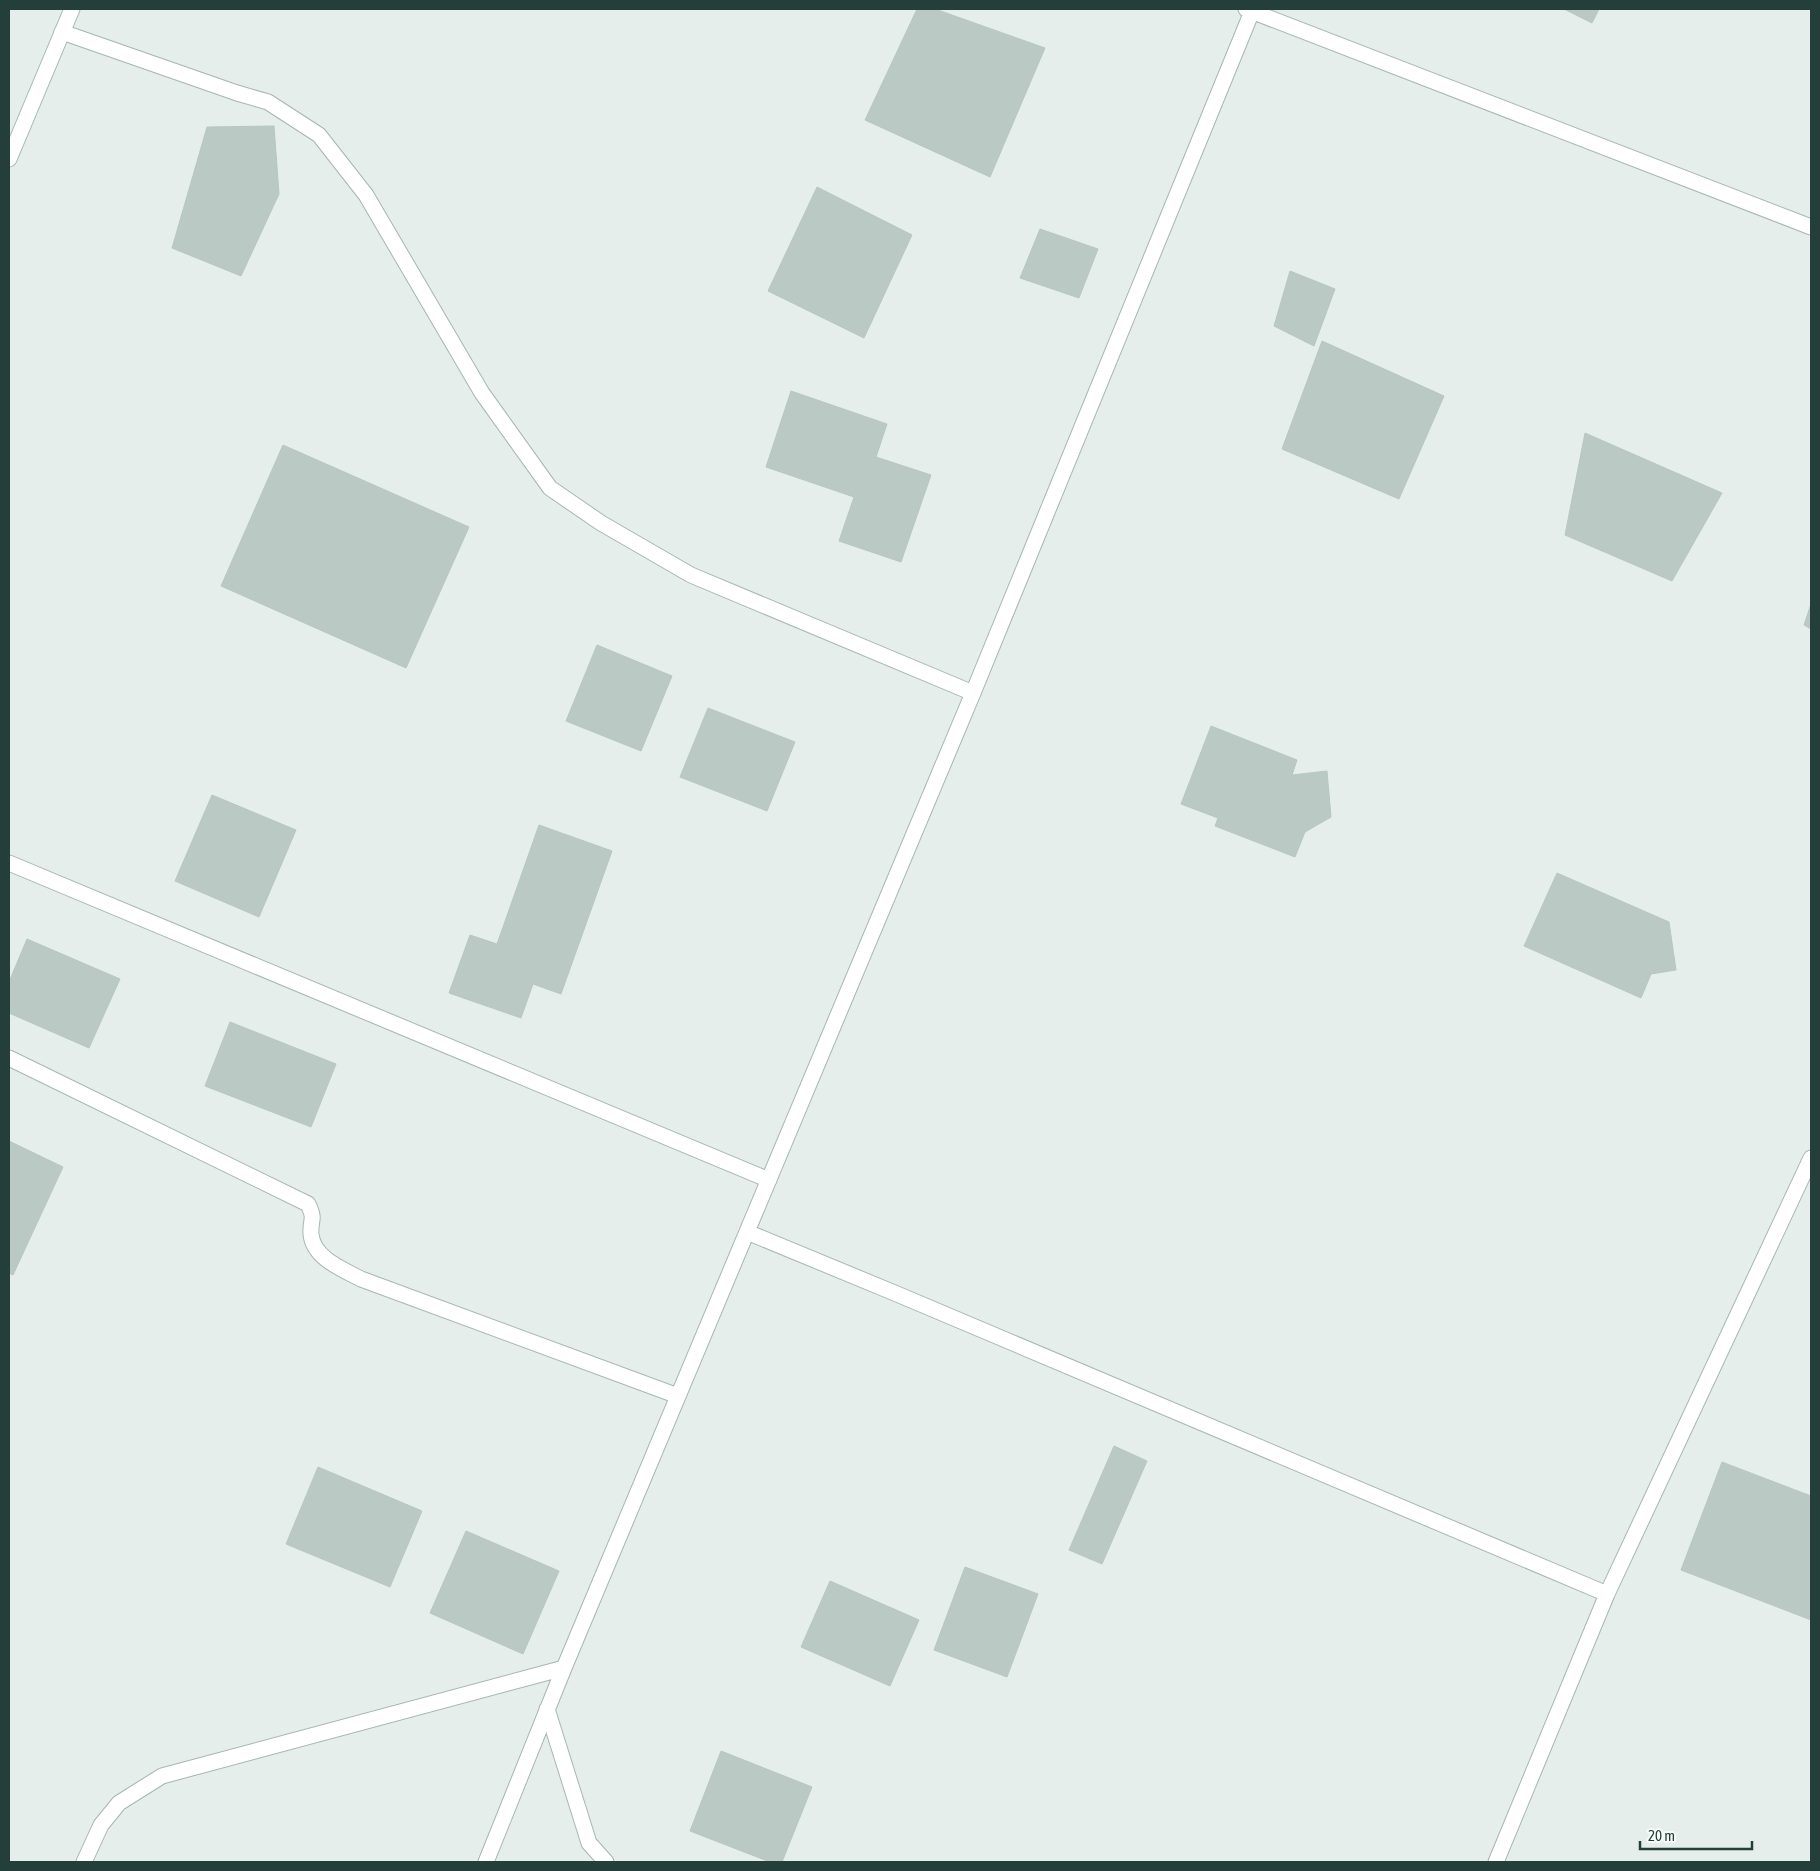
<svg xmlns="http://www.w3.org/2000/svg" width="1820" height="1871" viewBox="0 0 1820 1871" font-family="'Asap Condensed',sans-serif">
<style>
.building{fill:#bac9c3;stroke:#b7c7c1}
.lines{fill:none;stroke-linecap:round;stroke-linejoin:round}
.minor-casing{stroke:#a7b6b1;stroke-width:17}
.secondary-casing{stroke:#a4b9b2;stroke-width:17}
.minor{stroke:#fff;stroke-width:15}
.secondary{stroke:#fff;stroke-width:15}
</style>
<rect width="100%" height="100%" fill="#e5eeea"/>
<path class="building" d="M917 9H935L1045 48 990 177 865 120Z
M1564 9H1599L1592 23Z
M274 126 279 194 241 276 172 248 207 127Z
M817 187 912 235 864 338 768 291Z
M1040 229 1098 249 1079 298 1020 278Z
M1290 271 1335 289 1314 346 1274 326Z
M1322 341 1444 396 1399 499 1282 449Z
M791 391 887 424 876 457 931 475 901 562 839 541 854 497 766 467Z
M1585 433 1722 493 1672 581 1565 535Z
M283 445 469 527 406 668 221 586Z
M1811 604V629L1804 625Z
M597 645 672 676 641 751 566 721Z
M708 708 795 742 767 811 680 777Z
M1211 726 1297 760 1292 775 1327 771 1331 817 1305 832 1295 857 1215 826 1218 818 1181 804Z
M212 795 296 830 259 917 175 881Z
M539 825 612 851 561 994 533 984 521 1018 449 993 470 935 497 944Z
M1557 873 1669 922 1676 970 1651 974 1641 998 1524 946Z
M27 939 120 979 89 1048 9 1013V982Z
M230 1022 336 1064 311 1127 205 1086Z
M9 1141 63 1167 13 1275 9 1273Z
M1114 1446 1147 1461 1102 1564 1069 1550Z
M1722 1462 1811 1496V1620L1681 1570Z
M318 1467 422 1511 390 1587 286 1544Z
M466 1531 559 1571 523 1654 430 1613Z
M965 1567 1038 1594 1007 1677 934 1650Z
M830 1581 919 1620 890 1686 801 1647Z
M721 1751 812 1787 782 1862H770L690 1831Z"/>
<g class="lines">
<g class="minor-casing">
<path id="minor" d="M1246 9 1811 227
M62 32 237 93 268 102 319 135 366 195 482 393 550 488 601 523 691 575 973 693
M9 863 769 1180
M9 1058 308 1204C316 1221 310 1218 311 1234 313 1258 342 1269 361 1279L678 1396
M747 1232 897 1294 1607 1594
M547 1709 589 1843 606 1862
M84 1862 101 1825 119 1803 162 1776 564 1668
M486 1862 564 1668 973 693 1253 9
M1496 1862 1607 1594 1811 1158"/>
</g>
<g class="secondary-casing">
<path id="secondary" d="M9 159 72 9"/>
</g>
<use href="#minor" class="minor"/>
<use href="#secondary" class="secondary"/>
</g>
<rect width="1820" height="1871" fill="none" stroke="#243f39" stroke-width="20"/>
<path d="M1640 1841v8h112v-8" fill="none" stroke="#243f39" stroke-width="2.5"/>
<text x="1648" y="1841" font-size="15" fill="#243f39" stroke="#f6faf8" stroke-width="4" paint-order="stroke">20 m</text>
</svg>
